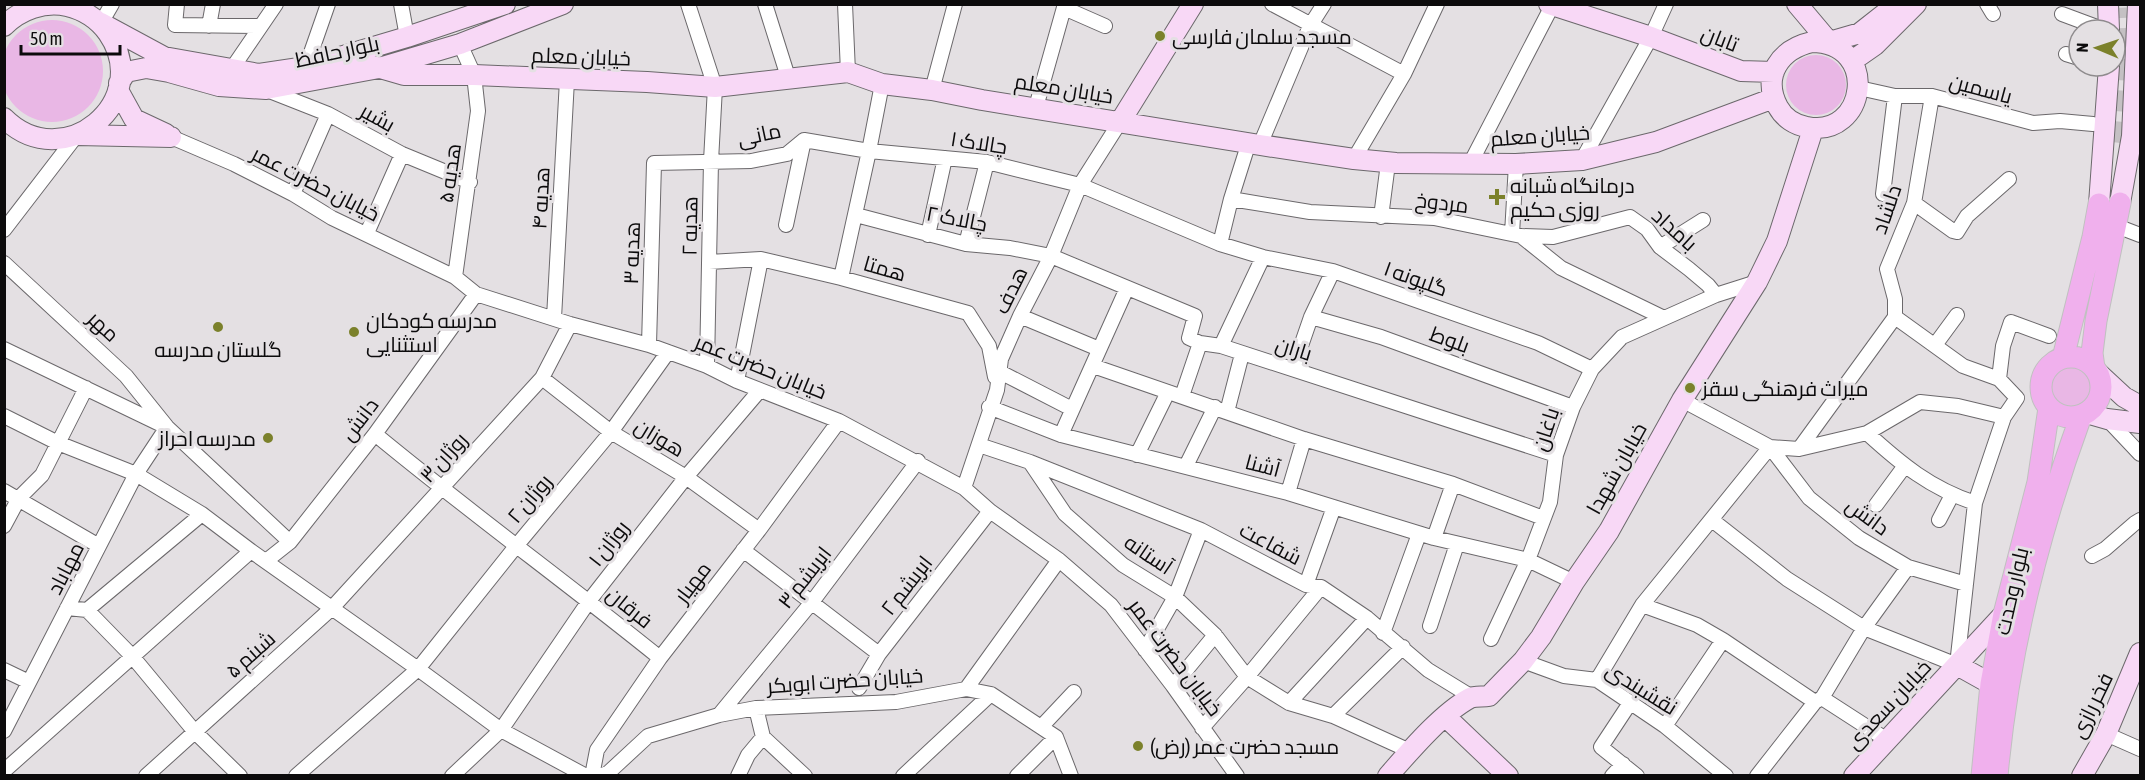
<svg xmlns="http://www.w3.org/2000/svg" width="2145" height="780" viewBox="0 0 2145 780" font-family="'Asap Condensed',Cairo,sans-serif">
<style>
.green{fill:#e9b7e5}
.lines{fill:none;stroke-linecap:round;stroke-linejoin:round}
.primary-tunnel{stroke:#c4c0c3;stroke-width:21;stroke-dasharray:21 10;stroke-linecap:butt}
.street-casing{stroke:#6b686b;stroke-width:16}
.secondary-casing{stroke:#6b686b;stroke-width:22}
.primary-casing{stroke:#c0c0c0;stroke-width:23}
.street{stroke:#fff;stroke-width:14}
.secondary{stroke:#f8d8f6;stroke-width:20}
.primary{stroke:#f0b0ed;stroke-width:21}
.poi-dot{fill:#7b812b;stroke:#e4e0e3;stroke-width:2}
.labels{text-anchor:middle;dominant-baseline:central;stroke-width:6;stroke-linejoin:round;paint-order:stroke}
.poi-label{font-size:21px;fill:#0c0b0c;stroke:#e4e0e3;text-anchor:start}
.street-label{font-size:21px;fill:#0c0b0c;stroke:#e4e0e3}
</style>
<rect width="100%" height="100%" fill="#e4e0e3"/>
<path class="green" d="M1 71a51 51 0 1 1 102 0a51 51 0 1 1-102 0Z
M1786 85a30 30 0 1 1 60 0a30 30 0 1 1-60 0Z
M2046 388a23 23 0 1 1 46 0a23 23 0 1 1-46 0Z"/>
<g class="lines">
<path class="primary-tunnel" d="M2112 142C2117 97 2118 53 2116 8"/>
<g class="street-casing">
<path id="street" d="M177 4 175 25 260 26
M401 4 407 37
M688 4 715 87 711 161 707 366
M765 4 788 77
M845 4 848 72
M1272 4 1404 74
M1987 4 1993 14
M1064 8 1105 26
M2062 14 2105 30
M101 23 112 4
M209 26 213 4
M2066 54 2079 58
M306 67 328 4
M231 70 276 4
M1859 88 1895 96H1932L2033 123 2060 121 2093 124
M267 90 328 114 402 154 470 182
M932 90 955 4
M1036 107 1065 4
M171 137 234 164 293 194 332 218 455 277 476 294 570 324 649 345 707 366 737 381 839 421 964 488 990 511 1059 560 1111 605 1173 686 1237 776
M1260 145 1310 26 1324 4
M1354 159 1404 74 1437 4
M1582 160 1651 37 1666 4
M1470 164 1553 4
M293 194 328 114
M1883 194 1895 96
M1231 199 1310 212 1434 218 1521 236 1561 268 1662 317
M1914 203 1953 231 1957 232 1967 216 2009 179
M856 215 966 244 1010 248 1051 256 1195 316 1189 338 1200 343 1221 346 1556 455
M1381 217 1387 171
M786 225 804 140
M2114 225 2140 235
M4 230 77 135
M367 233 402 154
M1512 234 1516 164
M928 235 945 158
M1521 236 1553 237 1630 217 1647 229 1660 247 1689 269 1708 285 1716 295 1757 282
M966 244 987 162
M1220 244 1231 199 1249 142
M1660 247 1703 220
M709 262 761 259 841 278 968 313 989 346 995 377
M4 263 126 376 167 427 290 542
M455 277 478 111 474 75 460 44
M841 278 869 151 882 84
M1020 316 1099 349
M1311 317 1381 337 1573 407
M554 318 567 80
M649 345 654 163 751 161 787 154 804 140 869 151 987 162 1080 185 1220 244 1263 257 1333 271 1538 343 1592 369
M1935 345 1957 315
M1221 346 1263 257
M4 349 162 425
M1093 366 1304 439 1453 484 1543 518
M1293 369 1311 317 1333 271
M1000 372 1072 409
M542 378 611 432 686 477 759 530
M1999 379 2003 346 2011 322 2049 336
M737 381 761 259
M1182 396 1200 343
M1682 400 1770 447 1799 449 1867 433 1920 402 1958 406 2004 417 2017 398 1999 379 1963 366 1895 317
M989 407 1061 435 1288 493 1434 538 1528 560 1574 582
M1227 412 1242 354
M4 416 58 443 136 474 202 514 251 551 418 669 501 730 586 776
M2107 419 2140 454
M1867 433C1901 464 1930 488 1975 503
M375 434C468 511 566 582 660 658
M1061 435 1127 288
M979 445 1030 462 1201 530 1306 585 1321 587 1367 618 1428 670 1472 697
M1799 449 1895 317V299L1887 269 1914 203 1932 96
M1137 455 1168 392
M1030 462 1065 514 1123 565 1175 597 1215 635 1247 677 1289 703 1333 716 1410 751
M1186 466 1215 407
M964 488 997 390 1001 359 1020 316 1051 256 1080 185 1120 122
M4 491 99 546
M1288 493 1304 439
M1876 505 1904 467
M1712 520 1787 579 1864 628 1957 665 1975 503 2004 417
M1939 520 1952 495
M4 526 19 498 42 475 86 388
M1434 538 1453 484
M743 550 879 654
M2092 556 2105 549 2135 523 2140 520
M266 561 290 542 375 434 476 294
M1306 585 1334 507
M1642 605 1697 625 1723 640 1815 702
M67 608 87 610 132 656 195 732 240 776
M87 610 202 514
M1430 626 1457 544
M1383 633 1419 534
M1491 639 1528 560 1550 502 1556 455 1573 407 1592 369 1622 337 1716 295
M1145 650 1175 597 1201 530
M1523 661 1564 676 1597 680 1665 726 1726 776
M4 670 29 682
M1597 680 1642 605 1770 447 1809 498 1859 538 1908 567 1966 584
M1173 686 1215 635
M859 688 879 654 990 511
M966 689 1059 560
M1822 698 1887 740
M1289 703 1367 618
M1630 703 1601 747 1637 776
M756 708 763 737 805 776
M719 715 812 602 918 461
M1333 716 1403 647
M1042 726 1074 692
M1665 726 1723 640
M1202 728 1247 677 1321 587
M4 731 136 474 167 427
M2106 734 2140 749
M4 771 251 551
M146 776 332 608 542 378 570 324
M296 776 418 669 517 545 611 432 668 352
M452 776 501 730 589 601 686 477 760 390
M592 776 597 750 660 658 759 530 839 421
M599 776 608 773 648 736 719 715 756 708 896 702 966 689 991 694 1056 737 1071 776
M738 776 748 755 763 737
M903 776 991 694
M1017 776 1056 737
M1612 776 1623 764
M1757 776 1815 702 1822 698 1864 628 1908 567"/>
</g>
<g class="secondary-casing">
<path id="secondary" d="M1549 4 1651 37 1741 71 1774 72
M1797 4 1829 42 1860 33 1897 4
M2108 4 2109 30
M101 23 164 57 259 74 306 67 407 37 505 4
M4 26C20 10 44 1 67 6 84 10 98 19 108 33 155 101 63 177 4 118
M1812 42C1881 43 1866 139 1807 127 1795 125 1784 118 1778 107 1761 75 1781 49 1812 42Z
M342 57 404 75H474L647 82 715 87 848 72 882 84 932 90 982 100 1260 145 1354 159 1396 163 1516 164 1582 160 1656 142 1774 98
M1852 61 1875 45 1916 4
M119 83 126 72 146 68 169 72 219 86 266 89 379 68 460 44 563 4
M118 90 134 119 166 134
M1120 122 1193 4
M77 135 171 137
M2120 203 2132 136 2138 4
M2099 204 2109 66
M2097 372 2124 397 2140 406
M2086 413 2107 419 2140 423
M1957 665 1991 684
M1446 717 1508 776
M1388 776C1409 752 1442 713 1470 698 1475 696 1483 697 1489 696L1523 661 1541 637 1574 582 1609 531 1682 400 1757 282 1777 241 1813 129
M1854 776 2004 614
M2082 776 2106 734 2140 653"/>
</g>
<g class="primary-casing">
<path id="primary" d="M2041 387a30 30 0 1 1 60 0a30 30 0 1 1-60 0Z
M2063 358 2093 237 2099 204
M2094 368 2092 353 2096 321 2120 203
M1982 776 1991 684 2004 614 2038 482 2049 408
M1997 776C2008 653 2039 531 2081 416"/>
</g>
<use href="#street" class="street"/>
<use href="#secondary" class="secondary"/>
<use href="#primary" class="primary"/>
</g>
<g class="poi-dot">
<circle cx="1160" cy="36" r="6"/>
<path d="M1494 188h6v6h6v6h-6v6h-6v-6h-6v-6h6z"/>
<circle cx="218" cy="327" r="6"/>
<circle cx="354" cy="332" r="6"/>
<circle cx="1690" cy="388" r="6"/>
<circle cx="268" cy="438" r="6"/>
<circle cx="1138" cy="746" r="6"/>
</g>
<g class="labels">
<g class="poi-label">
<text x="1172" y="36">مسجد سلمان فارسی</text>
<text x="1510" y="185">درمانگاه شبانه<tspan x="1510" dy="24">روزی حکیم</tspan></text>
<text x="366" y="320">مدرسه کودکان<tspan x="366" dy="24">استثنایی</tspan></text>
<text x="218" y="349" text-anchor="middle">گلستان مدرسه</text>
<text x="1702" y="388">میراث فرهنگی سقز</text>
<text x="256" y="438" text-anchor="end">مدرسه احراز</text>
<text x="1150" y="746">مسجد حضرت عمر (رض)</text>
</g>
<g class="street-label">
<text transform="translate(1720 38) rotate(21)">تابان</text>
<text transform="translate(337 51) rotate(-12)">بلوار حافظ</text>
<text transform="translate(581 56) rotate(2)">خیابان معلم</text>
<text transform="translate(1064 88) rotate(9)">خیابان معلم</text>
<text transform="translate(1981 88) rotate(15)">یاسمین</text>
<text transform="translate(378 117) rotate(29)">بشیر</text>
<text transform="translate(759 134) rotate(-12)">مانی</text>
<text transform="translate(1540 135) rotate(-4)">خیابان معلم</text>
<text transform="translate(979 142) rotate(9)">چالاک ۱</text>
<text transform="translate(449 173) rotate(-82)">هدیه ۵</text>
<text transform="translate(316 183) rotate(27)">خیابان حضرت عمر</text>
<text transform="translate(540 198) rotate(-87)">هدیه ۴</text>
<text transform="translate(1442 202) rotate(7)">مردوخ</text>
<text transform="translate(1886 209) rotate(-71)">دلشاد</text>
<text transform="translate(957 218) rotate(11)">چالاک ۲</text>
<text transform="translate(689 226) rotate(-89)">هدیه ۲</text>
<text transform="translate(1675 229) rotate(42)">بامداد</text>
<text transform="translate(631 253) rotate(-88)">هدیه ۳</text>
<text transform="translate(885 268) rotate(16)">همتا</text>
<text transform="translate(1416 278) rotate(20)">گلپونه ۱</text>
<text transform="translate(1010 290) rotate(-64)">هدف</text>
<text transform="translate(104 326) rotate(43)">مهر</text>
<text transform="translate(1450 339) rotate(20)">بلوط</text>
<text transform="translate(1294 348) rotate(17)">باران</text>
<text transform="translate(761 366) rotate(22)">خیابان حضرت عمر</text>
<text transform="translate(359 419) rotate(-53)">دانش</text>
<text transform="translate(1545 429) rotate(-72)">باغان</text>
<text transform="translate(660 437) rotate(31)">هوزان</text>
<text transform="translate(443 457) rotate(-48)">روژان ۳</text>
<text transform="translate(1263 465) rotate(15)">آشنا</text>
<text transform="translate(1616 468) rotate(-61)">خیابان شهدا</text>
<text transform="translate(529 498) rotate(-50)">روژان ۲</text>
<text transform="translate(1868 516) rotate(36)">دانش</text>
<text transform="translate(608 543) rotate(-52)">روژان ۱</text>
<text transform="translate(1271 543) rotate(28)">شفاعت</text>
<text transform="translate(1149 554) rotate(34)">آستانه</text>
<text transform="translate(65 568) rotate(-63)">مهاباد</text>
<text transform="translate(804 577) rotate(-52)">ابریشم ۳</text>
<text transform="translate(692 582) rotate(-53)">مهیار</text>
<text transform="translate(906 585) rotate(-52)">ابریشم ۲</text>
<text transform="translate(2011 591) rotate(-77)">بلوار وحدت</text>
<text transform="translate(630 607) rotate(39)">فرقان</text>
<text transform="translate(250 654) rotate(-42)">شبنم ۵</text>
<text transform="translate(1176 657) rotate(53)">خیابان حضرت عمر</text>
<text transform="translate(845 680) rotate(-4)">خیابان حضرت ابوبکر</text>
<text transform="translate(1642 688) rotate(32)">نقشبندی</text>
<text transform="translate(1888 704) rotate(-47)">خیابان سعدی</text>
<text transform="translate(2091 705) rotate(-64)">فخر رازی</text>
</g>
</g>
<rect width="2145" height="780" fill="none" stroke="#0c0b0c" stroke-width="12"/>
<g transform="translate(2097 48) rotate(272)"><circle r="28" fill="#e4e0e3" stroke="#8e8b8d" stroke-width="1.5"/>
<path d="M0-4.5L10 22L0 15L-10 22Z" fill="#7b812b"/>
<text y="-9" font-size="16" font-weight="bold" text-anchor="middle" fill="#0c0b0c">N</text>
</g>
<path d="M21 45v9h99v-9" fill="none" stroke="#0c0b0c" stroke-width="3"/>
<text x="30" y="45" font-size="18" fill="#0c0b0c" stroke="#e4e0e3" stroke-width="4.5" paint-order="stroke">50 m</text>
</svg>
